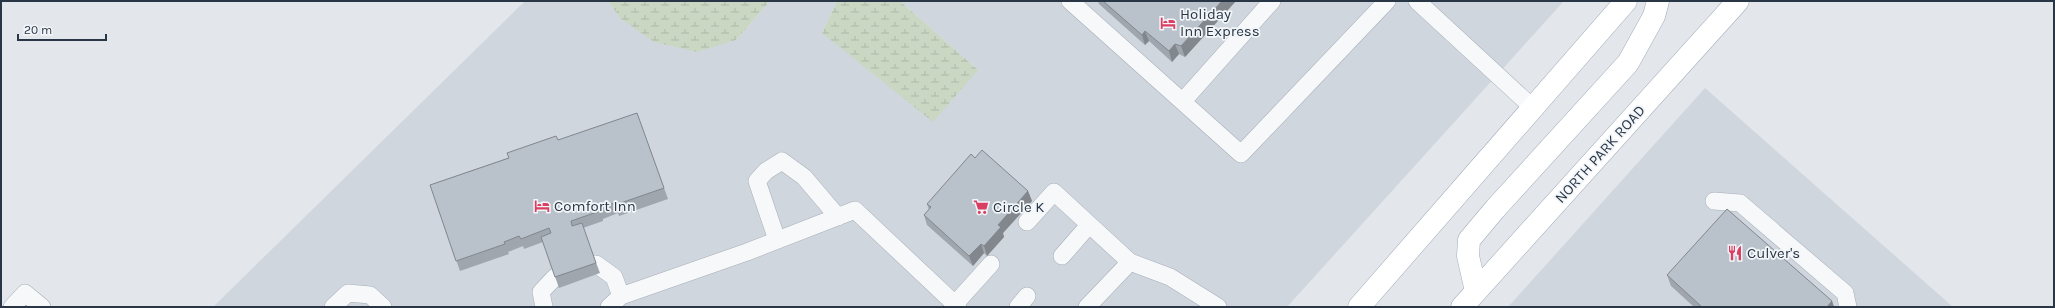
<svg xmlns="http://www.w3.org/2000/svg" width="2055" height="308" viewBox="0 0 2055 308" font-family="Karla,sans-serif">
<style>
.built{fill:#d0d6de}
.wetland{fill:url(#wetland-marsh)}
.lines{fill:none;stroke-linecap:round;stroke-linejoin:round}
.service-casing{stroke:#a7aeb7;stroke-width:18}
.primary-casing{stroke:#a1acb9;stroke-width:23}
.service{stroke:#f6f8fa;stroke-width:17}
.primary{stroke:#fff;stroke-width:22}
.wall{fill:#9fa6ae}
.shaded-wall{fill:#82878d}
.building{fill:#b9c1ca;stroke:#82878d}
.labels{text-anchor:middle;dominant-baseline:central;stroke-width:3.5;stroke-linejoin:round;paint-order:stroke}
.poi-label{font-size:15px;fill:#293646;stroke:#f3f6f9;text-anchor:start}
.street-label{font-size:15px;fill:#293646;stroke:#f3f6f9}
</style>
<defs>
<pattern id="wetland-marsh" width="20" height="14" patternUnits="userSpaceOnUse"><rect width="20" height="14" fill="#cad7c3"/><path d="M1 5h8M5 5V1M11 12h8M15 12V8" fill="none" stroke="#aeb9a9"/></pattern>
</defs>
<rect width="100%" height="100%" fill="#e3e7ec"/>
<path class="built" d="M525 1H608L620 18 723 44 736 40 770 1H837L822 33 978 70 900 1H1564L1287 307H213Z
M1705 88 1953 307H1508Z"/>
<path class="wetland" d="M608 1H770L736 40 697 52 654 42 620 18Z
M837 1H900L978 70 933 122 822 33Z"/>
<g class="lines">
<g class="service-casing">
<path id="service" d="M1070 1 1241 154 1387 1
M1417 1 1532 107
M1183 101 1272 1
M1714 201 1740 203 1845 293 1848 307
M1027 222 1054 192 1130 262
M777 240 757 181 766 171 782 161 804 177 838 217
M1062 256 1089 225
M596 264 614 277 621 296
M955 304 991 264
M12 307 25 293 42 307
M333 307 348 293 370 295 383 307
M544 307 541 292 555 277
M609 307 621 296 747 252 855 210 958 307
M1018 307 1027 296
M1087 307 1130 262 1170 277 1218 307"/>
</g>
<g class="primary-casing">
<path id="primary" d="M1476 291 1468 256 1469 240 1495 209 1628 63 1654 16 1658 1
M1359 307 1626 1
M1462 307 1738 1"/>
</g>
<use href="#service" class="service"/>
<use href="#primary" class="primary"/>
</g>
<path class="wall" d="M1098 1H1236L1185 57 1179 54 1172 62 1149 41 1145 45 1099 4Z
M637 113 668 199 619 216 618 213 603 219V221L583 228 600 273 559 288 543 242 524 249 523 246 508 252 509 254 460 271 430 185Z
M975 158 1028 191 1032 201 1003 233 1004 237 987 256 984 253 973 266 927 225 924 215 929 210 927 204Z
M1667 275 1832 301 1834 307H1694L1671 286Z"/>
<path class="shaded-wall" d="M1222 1H1236L1185 57 1181 46Z
M1145 31 1149 41 1145 45 1142 35Z
M1175 44 1179 54 1172 62 1169 51Z
M1028 191 1032 201 1003 233 1004 237 987 256 984 246 998 225Z
M981 244 984 253 973 266 969 256Z
M1832 301 1834 307H1827Z"/>
<path class="building" d="M1103 1H1222L1181 46 1175 44 1169 51 1145 31 1142 35Z
M637 113 664 188 615 205 614 203 599 208 600 211 571 221 572 226 582 223 596 263 555 277 541 237 551 233 549 228 521 239 519 236 504 242 505 244 456 261 430 185 509 158 507 153 556 136 558 140Z
M982 150 1028 191 998 225 1001 227 984 246 981 244 969 256 924 215 931 207 927 204 971 154 975 158Z
M1727 209 1832 301 1827 307H1702L1667 275Z"/>
<defs>
<g id="hotel-bare" transform="scale(1.2)"><path d="M-6-4.5h1.5V1H6V5H4.5V3h-9V5H-6ZM-4 0a1.8 1.8 0 1 1 3.6 0ZM.5 0V-2.5h3Q6-2.5 6 0Z" fill="#da3f63" stroke="#f3f6f9" stroke-width="2.5" paint-order="stroke"/></g>
<g id="supermarket-bare" transform="scale(1.2)"><path d="M-6-5.5h2.5l.6 2H6L4.5 2H-2.5L-4.4-4H-6ZM-1.5 3.2a1.3 1.3 0 1 0 .1 0ZM3 3.2a1.3 1.3 0 1 0 .1 0Z" fill="#da3f63" stroke="#f3f6f9" stroke-width="2.5" paint-order="stroke"/></g>
<g id="restaurant-bare" transform="scale(1.2)"><path d="M-5-6h1v4h1v-4h1v4h1v-4h1v5L-1.5 .5V6h-2V.5L-5-1ZM5-6V6H3V1.5H1.5Q1.5-4 5-6Z" fill="#da3f63" stroke="#f3f6f9" stroke-width="2.5" paint-order="stroke"/></g>
</defs>
<g fill-rule="evenodd">
<use href="#hotel-bare" x="1168" y="23"/>
<use href="#hotel-bare" x="542" y="206"/>
<use href="#supermarket-bare" x="981" y="207"/>
<use href="#restaurant-bare" x="1735" y="253"/>
</g>
<g class="labels">
<g class="poi-label">
<text x="1180" y="14">Holiday<tspan x="1180" dy="17">Inn Express</tspan></text>
<text x="554" y="206">Comfort Inn</text>
<text x="993" y="207">Circle K</text>
<text x="1747" y="253">Culver's</text>
</g>
<g class="street-label">
<text transform="translate(1600 154) rotate(-48)">NORTH PARK ROAD</text>
</g>
</g>
<rect width="2055" height="308" fill="none" stroke="#293646" stroke-width="4"/>
<path d="M18 34v6h88v-6" fill="none" stroke="#293646" stroke-width="2"/>
<text x="24" y="34" font-size="12" fill="#293646" stroke="#f3f6f9" stroke-width="3" paint-order="stroke">20 m</text>
</svg>
